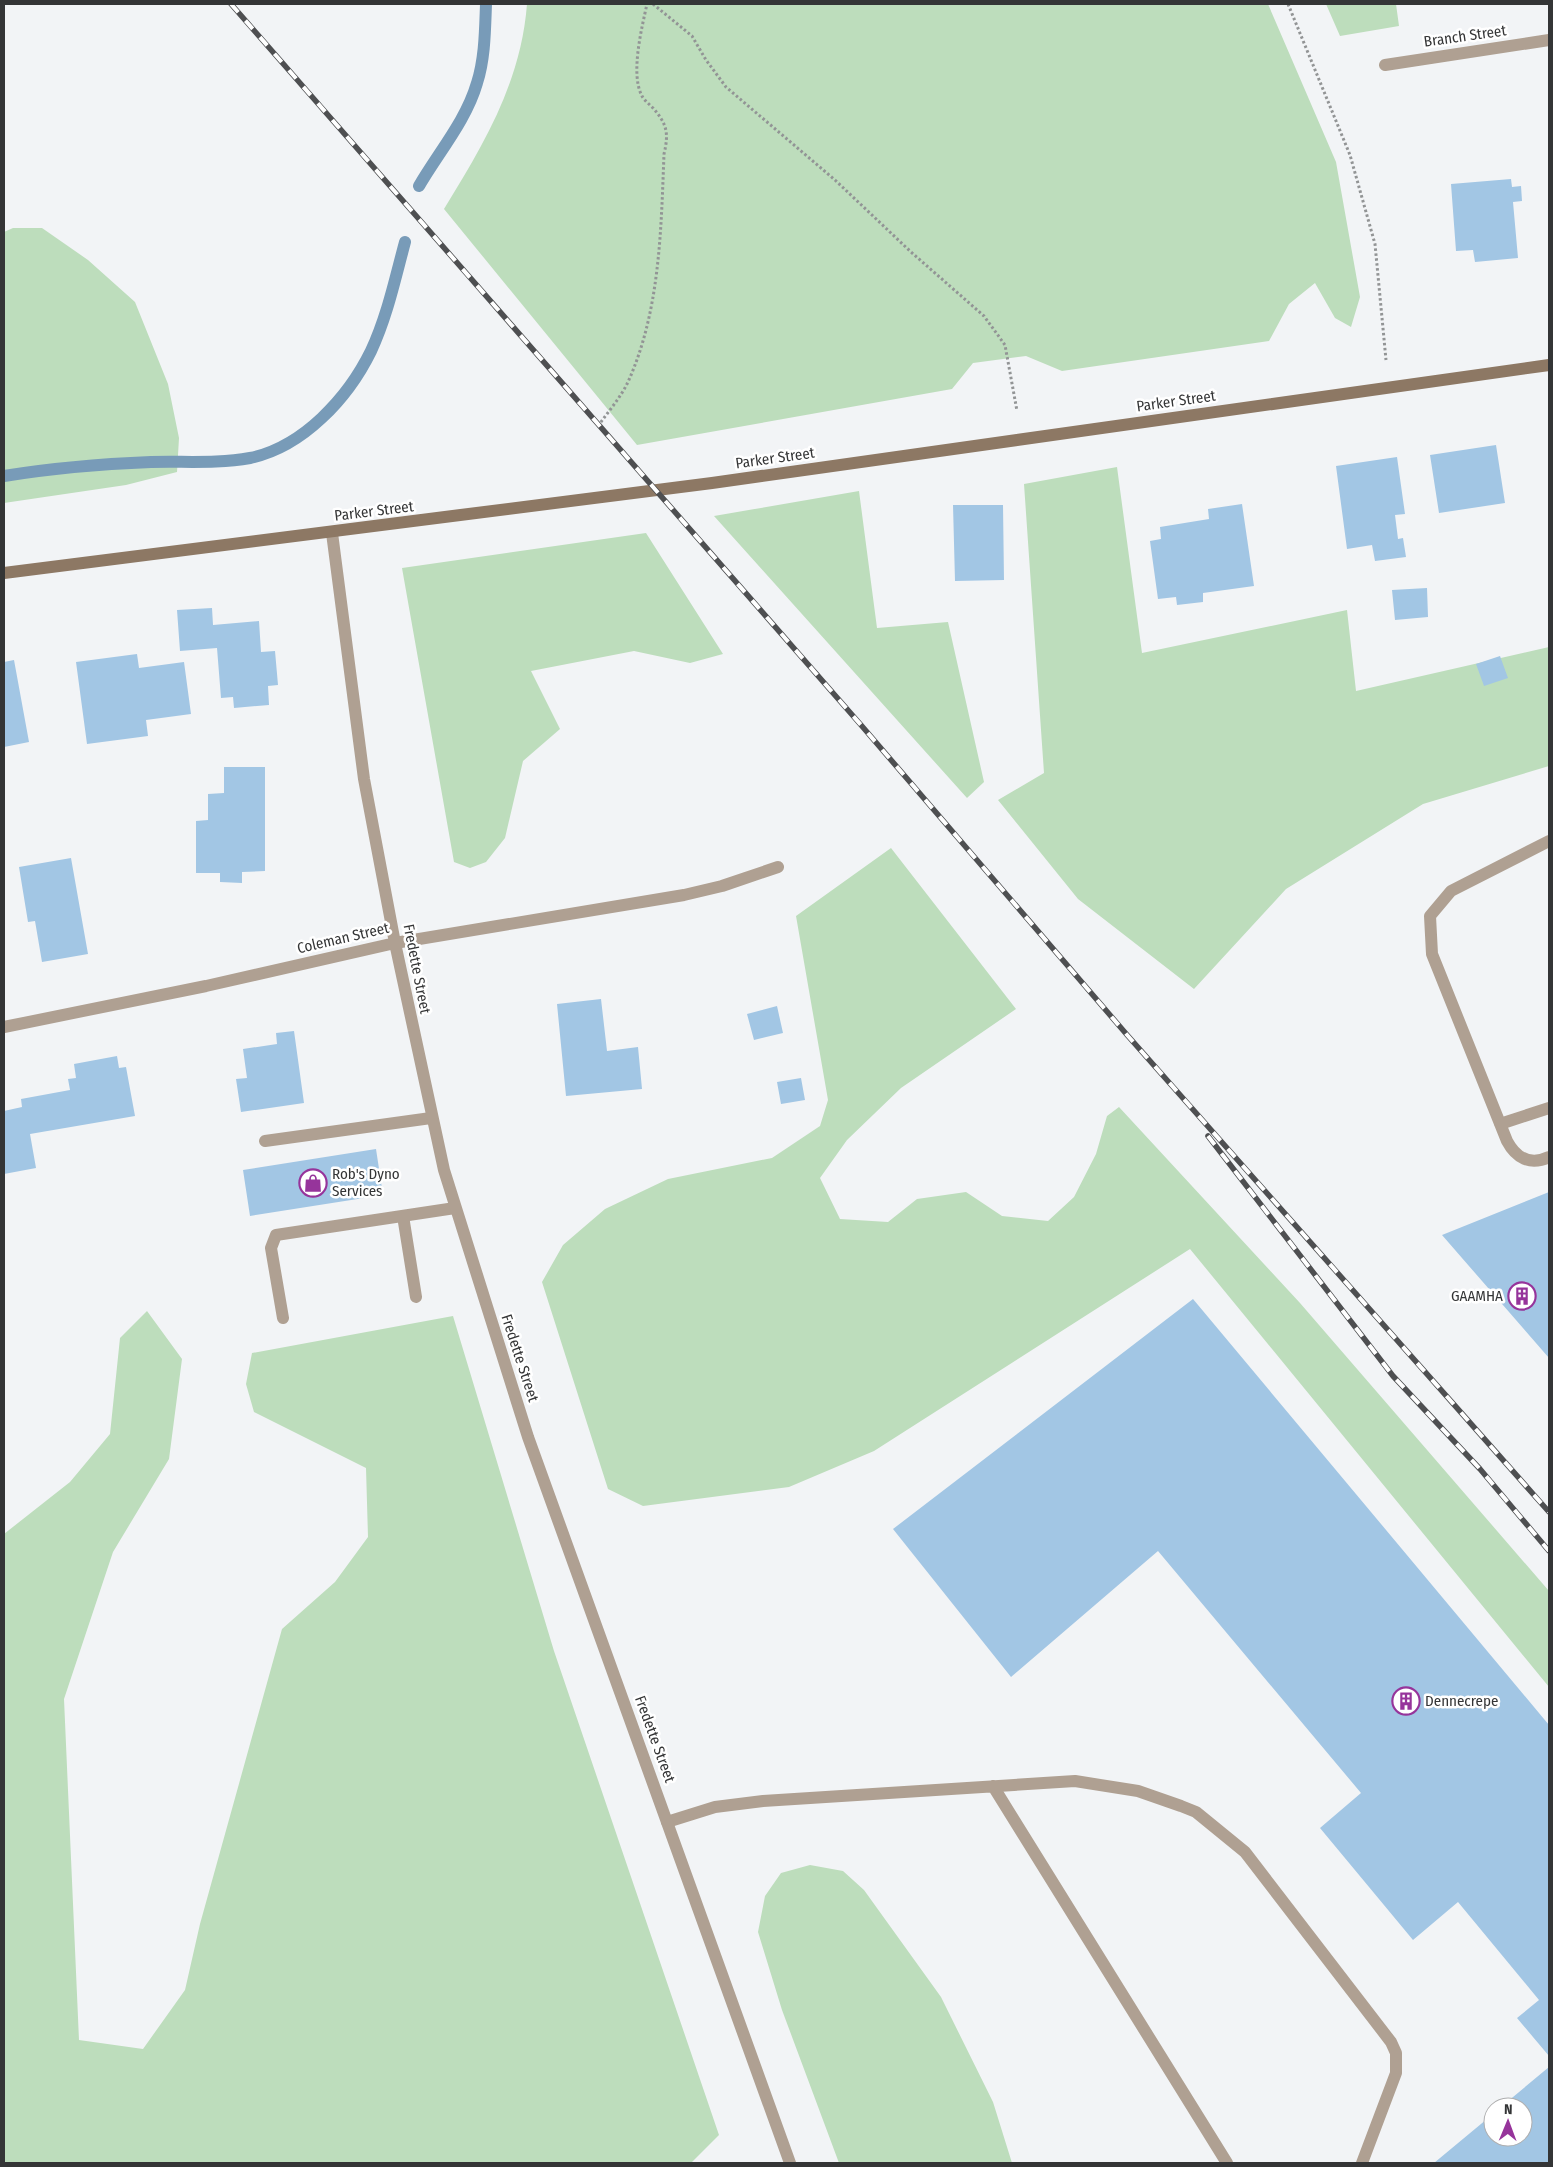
<svg xmlns="http://www.w3.org/2000/svg" width="1553" height="2167" viewBox="0 0 1553 2167" font-family="'Fira Sans Condensed',sans-serif">
<style>
.green{fill:#bdddbc}
.lines{fill:none;stroke-linecap:round;stroke-linejoin:round}
.stream{stroke:#789bb8;stroke-width:12}
.building{fill:#a2c6e4}
.path{stroke:#929495;stroke-width:3;stroke-dasharray:2.5 2.5;stroke-linecap:butt}
.service{stroke:#afa092;stroke-width:12}
.minor{stroke:#afa092;stroke-width:12}
.secondary{stroke:#8d7864;stroke-width:12}
.rail-casing{stroke:#4e4f51;stroke-width:5.5}
.rail{stroke:#fff;stroke-width:4;stroke-dasharray:11;stroke-linecap:butt}
.labels{text-anchor:middle;dominant-baseline:central;stroke-width:5;stroke-linejoin:round;paint-order:stroke}
.street-label{font-size:15px;fill:#343536;stroke:#fff}
.poi-label{font-size:15px;fill:#343536;stroke:#fff;text-anchor:start}
</style>
<rect width="100%" height="100%" fill="#f2f4f6"/>
<path class="green" d="M527 4H1268L1336 162 1360 297 1351 327 1335 318 1315 283 1289 304 1269 341 1062 371 1026 356 973 363 952 389 637 445 444 209C484 144 521 82 527 4Z
M1326 4H1396L1399 26 1340 36Z
M13 228H42L88 260 135 302 168 384 179 438 177 472 126 485 4 503V232Z
M1117 467 1142 653 1347 610 1356 691 1549 647V766L1423 804 1286 889 1194 989 1078 899 998 800 1044 773 1024 484Z
M859 491 877 628 948 622 984 782 967 798 714 516Z
M646 533 723 654 690 663 634 651 531 671 560 729 523 761 505 838 486 862 470 868 454 862 402 568Z
M891 848 1016 1009 901 1088 847 1140 820 1178 840 1219 888 1222 917 1199 966 1192 1002 1216 1048 1221 1074 1197 1096 1154 1107 1116 1119 1107 1300 1303 1549 1591V1687L1190 1249 874 1451 789 1487 643 1506 608 1489 542 1282 563 1245 605 1209 668 1179 772 1158 820 1126 828 1100 796 916Z
M147 1311 182 1359 169 1459 113 1552 64 1699 79 2040 143 2049 185 1990 200 1924 282 1629 335 1582 368 1537 366 1468 254 1412 246 1384 252 1353 453 1316 554 1651 719 2135 691 2163H4V1534L70 1482 110 1434 120 1338Z
M810 1865 843 1871 864 1890 941 1997 993 2102 1012 2163H839L782 2010 758 1932 765 1896 781 1873Z"/>
<g class="lines">
<path class="stream" d="M419 186C438 153 466 121 477 83 485 58 485 30 486 4
M4 476C53 468 101 464 151 462 183 461 218 464 250 458 303 447 348 398 371 351 387 317 395 279 405 242"/>
</g>
<path class="building" d="M1511 179 1512 187 1521 186 1522 201 1513 202 1518 258 1475 262 1473 250 1456 251 1451 184Z
M1496 445 1505 503 1439 513 1430 455Z
M1397 457 1405 514 1395 515 1398 539 1403 538 1406 557 1375 561 1372 545 1347 549 1336 466Z
M1242 504 1254 586 1203 593V602L1177 605 1176 597 1158 599 1150 541 1161 539 1160 527 1209 519 1208 509Z
M953 505H1003L1004 580 955 581Z
M1427 588 1428 617 1395 620 1392 590Z
M212 608 213 625 259 621 261 652 275 651 278 685 268 686 269 705 234 708 233 697 221 698 217 648 180 651 177 610Z
M137 654 139 668 184 662 191 714 146 720 148 736 87 744 76 662Z
M1500 656 1508 678 1484 686 1476 664Z
M14 660 29 742 4 747V662Z
M224 767H265V871L242 872V883L220 882V873H196V821L208 820V794L224 793Z
M71 858 88 954 42 962 35 921 28 922 19 867Z
M601 999 607 1051 638 1047 642 1089 566 1096 557 1004Z
M777 1006 783 1033 754 1040 747 1014Z
M294 1031 304 1103 241 1112 236 1079 247 1078 243 1049 277 1044 276 1033Z
M117 1056 119 1068 126 1067 135 1116 30 1134 36 1168 4 1174V1111L22 1107 21 1099 70 1090 68 1079 76 1078 74 1064Z
M801 1078 805 1100 781 1104 777 1082Z
M376 1149 383 1195 250 1216 243 1170Z
M1549 1192V1358L1442 1235Z
M1193 1299 1549 1725V2056L1517 2018 1539 2000 1458 1902 1413 1940 1320 1828 1361 1793 1158 1551 1011 1677 893 1529Z
M1549 2067V2163H1434L1493 2114V2137H1523V2107H1501Z"/>
<g class="lines">
<path class="path" d="M653 4 692 36 706 60 726 87 835 180 911 252 984 316 1005 345 1017 411
M1288 4 1350 155 1375 244 1386 360
M598 426C608 412 621 397 628 382 660 311 661 231 664 154 669 133 667 124 653 108 649 104 644 100 642 96 630 74 642 27 647 4"/>
<path class="service" d="M1549 841 1451 891 1430 916 1432 954 1507 1141C1516 1158 1530 1166 1549 1157
M1500 1124 1549 1108
M265 1141 431 1118
M403 1216 416 1297
M283 1318 271 1248 276 1235 455 1208
M993 1786 1227 2163
M667 1822 715 1807 763 1801 1075 1781 1138 1791 1181 1806 1196 1812 1245 1852 1391 2042 1396 2053V2073L1362 2163"/>
<path class="minor" d="M1385 65 1549 40
M332 533 364 779 395 943 444 1170 528 1437 790 2163
M4 1027 206 986 395 943 684 895 722 886 778 867"/>
<path class="secondary" d="M4 573 712 483 1549 365"/>
<g class="rail-casing">
<path id="rail" d="M231 4 861 725 1128 1036 1549 1512
M1208 1136 1393 1376 1480 1469 1549 1551"/>
</g>
<use href="#rail" class="rail"/>
</g>
<defs>
<g id="shop-ring" transform="scale(1.4375)"><circle r="9.5" fill="#fff" stroke="#96349b" stroke-width="1.5"/><path d="M-5-2.5h2.3a2.7 3.5 0 0 1 5.4 0H5L5.5 6h-11ZM-1.5-2.5h3a1.5 2.3 0 0 0-3 0Z" fill="#96349b"/></g>
<g id="building-ring" transform="scale(1.4375)"><circle r="9.5" fill="#fff" stroke="#96349b" stroke-width="1.5"/><path d="M-4-6H4V6H1V3H-1V6H-4ZM-2.5-4.3h1.7v1.8h-1.7ZM.8-4.3h1.7v1.8H.8ZM-2.5-1h1.7V.8h-1.7ZM.8-1h1.7V.8H.8Z" fill="#96349b"/></g>
</defs>
<g fill-rule="evenodd">
<use href="#shop-ring" x="313" y="1183"/>
<use href="#building-ring" x="1522" y="1296"/>
<use href="#building-ring" x="1406" y="1701"/>
</g>
<g class="labels">
<g class="street-label">
<text transform="translate(1465 36) rotate(-8)">Branch Street</text>
<text transform="translate(1176 401) rotate(-8)">Parker Street</text>
<text transform="translate(775 458) rotate(-8)">Parker Street</text>
<text transform="translate(374 511) rotate(-7)">Parker Street</text>
<text transform="translate(343 938) rotate(-13)">Coleman Street</text>
<text transform="translate(417 969) rotate(79)">Fredette Street</text>
<text transform="translate(520 1358) rotate(72)">Fredette Street</text>
<text transform="translate(655 1739) rotate(70)">Fredette Street</text>
</g>
<g class="poi-label">
<text x="332" y="1174">Rob's Dyno<tspan x="332" dy="17">Services</tspan></text>
<text x="1503" y="1296" text-anchor="end">GAAMHA</text>
<text x="1425" y="1701">Dennecrepe</text>
</g>
</g>
<rect width="1553" height="2167" fill="none" stroke="#343536" stroke-width="10"/>
<g transform="translate(1508 2122) rotate(1)"><circle r="24" fill="#ffffff" stroke="#aeaeaf"/>
<path d="M0-4L9 19L0 12L-9 19Z" fill="#96349b"/>
<text y="-8" font-size="14" font-weight="bold" text-anchor="middle" fill="#343536">N</text>
</g>
</svg>
